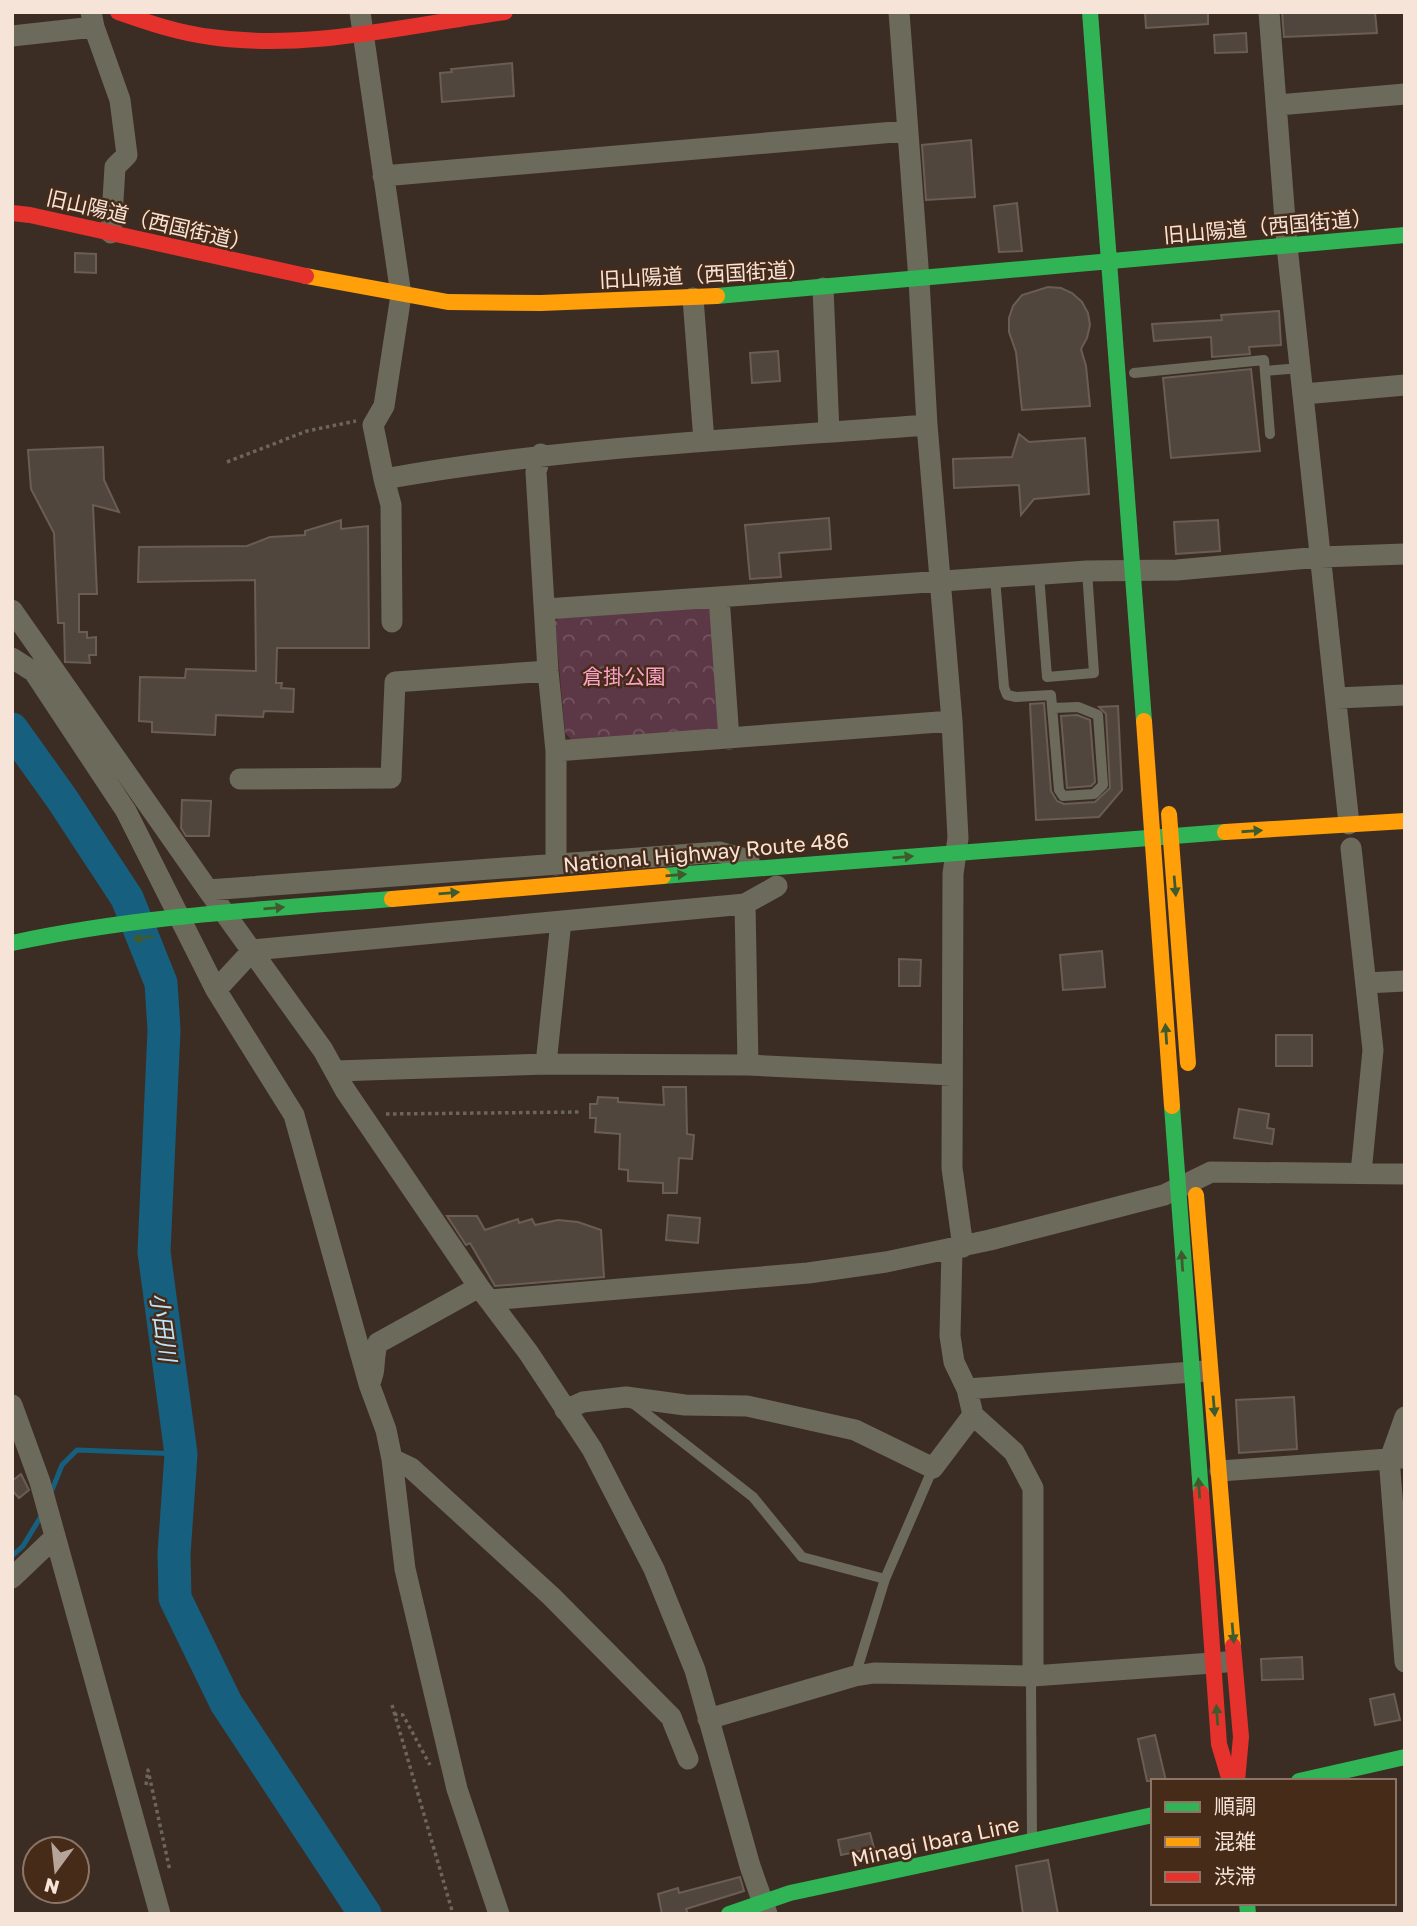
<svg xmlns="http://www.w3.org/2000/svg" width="1417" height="1926" viewBox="0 0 1417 1926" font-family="'Golos Text','Noto Sans JP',sans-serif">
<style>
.park{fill:url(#park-crowns)}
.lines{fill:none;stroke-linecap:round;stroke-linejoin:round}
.stream{stroke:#175f7e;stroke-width:5}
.river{stroke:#175f7e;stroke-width:33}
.building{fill:#51463d;stroke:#695d54;stroke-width:2}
.path{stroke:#6b655a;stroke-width:3.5;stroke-dasharray:3.5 3.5;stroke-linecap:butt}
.lane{stroke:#6c6a5b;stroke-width:10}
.street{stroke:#6c6a5b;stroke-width:21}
.fast{stroke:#30b455;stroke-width:16}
.slow{stroke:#ff9f0a;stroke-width:16}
.jam{stroke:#e5322d;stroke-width:16}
.oneway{fill:#3f5b2e}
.labels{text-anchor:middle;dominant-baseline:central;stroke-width:5;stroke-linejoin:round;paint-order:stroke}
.street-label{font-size:21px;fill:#f7e4d9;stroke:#472b19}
.park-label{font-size:21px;fill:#fea1c9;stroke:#472b19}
.water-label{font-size:23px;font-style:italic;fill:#bfe4f9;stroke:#472b19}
</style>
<defs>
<pattern id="park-crowns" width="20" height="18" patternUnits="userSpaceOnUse" patternTransform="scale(1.75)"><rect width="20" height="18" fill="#5c3746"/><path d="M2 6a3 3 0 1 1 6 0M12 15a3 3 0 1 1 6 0" fill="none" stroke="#745460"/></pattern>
</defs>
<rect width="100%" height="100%" fill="#3c2d24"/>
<path class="park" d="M709 607 713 611 722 732 575 743 565 733 555 622 559 618Z"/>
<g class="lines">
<path class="stream" d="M50 1495 62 1465 77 1450 181 1454
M12 1556 23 1546 43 1513"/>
<path class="river" d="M12 729 62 799 127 898 161 983 164 1030 154 1252 181 1454 174 1554 175 1598 226 1703 365 1914"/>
</g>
<path class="building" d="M1145 12H1208V24L1146 28Z
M1282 12H1375L1377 33 1284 37Z
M1246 33 1247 52 1215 53 1214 35Z
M512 63 514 96 442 102 440 73 452 72 451 69Z
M971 140 975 197 926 200 922 145Z
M1017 203 1022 251 999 252 994 206Z
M75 253 96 254V273L75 272Z
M1048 287 1061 288 1072 293 1082 302 1088 313 1090 325 1087 338 1081 349 1086 366 1090 406 1022 410 1016 352 1009 332V318L1013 306 1022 295Z
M1279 311 1281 345 1249 347 1250 354 1212 357 1211 337 1154 341 1152 324 1222 320 1221 315Z
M778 351 780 381 752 383 750 353Z
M1251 369 1260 451 1171 458 1163 378Z
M1019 434 1029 442 1085 438 1089 494 1034 499 1021 515 1019 485 954 488 953 459 1012 457Z
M103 447 104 480 119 512 93 505 97 594H79V632H87V638L96 637V655H89L90 663 65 662 64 623H58L54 533 31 489 28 450Z
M829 518 831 549 779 553 781 577 750 579 745 525Z
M341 520V529L368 526 369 648H277L276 683H282L281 688 294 689 293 712 264 711 263 717 216 715 215 735 152 732V722L139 721 140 677 185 678 186 669 256 671 255 580 138 582 139 547 247 546 270 537 305 535V531Z
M1218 520 1220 551 1176 554 1174 522Z
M1044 703 1051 791 1057 801 1064 804 1095 802 1110 788 1106 714 1099 707 1118 706 1122 790 1099 817 1036 820 1030 704Z
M1077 715 1090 720 1095 782 1091 786 1067 788 1061 716Z
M182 800 211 801 209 836H186L181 828Z
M1102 951 1105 987 1063 990 1060 955Z
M899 959 921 960 920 986H899Z
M1276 1035H1312V1066H1276Z
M663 1087H686L687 1134 694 1135 692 1159 679 1158 677 1193H663V1183L628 1181V1170L619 1169 620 1134 595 1132 596 1118H590V1104H597L598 1097 618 1098V1102L664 1105Z
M1239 1109 1269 1114 1267 1128 1274 1129 1272 1144 1234 1138Z
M668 1215 700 1218 698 1243 666 1240Z
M447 1216H477L485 1230 518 1219 519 1223 532 1219 535 1225 558 1220 578 1222 601 1230 604 1277 495 1286 470 1243 466 1245Z
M1294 1397 1297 1449 1239 1453 1236 1400Z
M21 1474 29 1490 19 1498 12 1490V1481Z
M1302 1657 1303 1679 1262 1680 1261 1659Z
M1394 1694 1400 1720 1375 1725 1370 1699Z
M1155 1735 1166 1781H1147L1138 1739Z
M870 1833 874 1848 841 1855 838 1840Z
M1048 1860 1058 1914H1023L1016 1866Z
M740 1877 744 1891 686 1909 688 1914H662L658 1894 678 1888 679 1893Z"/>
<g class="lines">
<path class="path" d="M227 462 307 431 356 421
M386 1114 582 1112
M392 1705 453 1914
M394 1714 403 1715 430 1765
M146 1785 148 1770 170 1871"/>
<path class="lane" d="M1265 371 1301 368
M1134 373 1264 360 1270 434
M1039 575 1047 677 1094 673 1087 571
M995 578 1004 687 1007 695 1016 697 1051 695 1059 790 1063 796 1094 794 1103 785 1098 715 1078 707 1053 708
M630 1401 753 1497 802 1557 885 1579
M855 1676 885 1579 933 1468
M1032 1839 1031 1684 1033 1676"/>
<path class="street" d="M91 12 94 27 120 100 127 155 115 167 111 233
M360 12 401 295 384 406 373 425 384 479 391 505 392 622
M899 12 919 280 927 425 952 721 958 838 953 874 952 1168 963 1247
M1269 12 1287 246 1349 824
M12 36 94 27
M1278 105 1405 94
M383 176 906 131
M823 288 829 432
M693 298 704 441
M1304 394 1405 385
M541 454 536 472 548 671 556 751V865
M384 479C563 447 745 439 927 425
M719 597 729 739
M546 609 1087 571 1177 570 1320 557 1405 554
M12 610 208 890 323 1050 345 1090 479 1287 528 1352 592 1449 654 1569 695 1670 750 1866 767 1914
M12 658 34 672 126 811 216 990 294 1115 369 1384
M1337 698 1405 695
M556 751 952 721
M240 779 391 778 395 682 548 671
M1351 848 1373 1050 1361 1173
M208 890 719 852 749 860
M745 904 748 1065
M1366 983 1405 981
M216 990 253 950 745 904 777 886
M546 1064 561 921
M336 1071 546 1064 748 1065 952 1075
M952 1249 950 1336 954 1362 967 1389 973 1415 1014 1452 1033 1488V1676L1226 1662
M479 1287 378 1343C372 1356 377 1371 369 1384L386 1430 392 1459 411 1468 551 1596 671 1717 688 1759
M490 1300 808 1273 886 1262 990 1240 1164 1195 1211 1172 1405 1174
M967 1389 1206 1371
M12 1405 40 1482 160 1914
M565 1410 583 1402 626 1397 685 1405 747 1406 855 1430 933 1468 973 1415
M1405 1417 1390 1459V1470L1405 1662
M392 1459 405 1569 457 1789 499 1914
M1220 1471 1402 1458
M12 1578 55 1537
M708 1719 855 1676 874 1673 1033 1676"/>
<path class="fast" d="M1090 12 1144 721
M717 296 1405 235
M663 876 1225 832
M12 943C137 916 265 909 392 899
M1172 1106 1201 1493
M1299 1781 1405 1757
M1247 1903 1248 1914
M729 1914 790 1893 1153 1815"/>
<path class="slow" d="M306 276 448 302 541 303 717 296
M1144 721 1172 1106
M1169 814 1188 1063
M1225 832 1405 821
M392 899 663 876
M1196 1195 1233 1646"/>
<path class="jam" d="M118 12C149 23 179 33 211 37 308 51 409 25 505 12
M12 213 30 215 306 276
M1201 1493 1219 1744 1230 1781
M1233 1646 1241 1737 1237 1781"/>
</g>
<defs><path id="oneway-solid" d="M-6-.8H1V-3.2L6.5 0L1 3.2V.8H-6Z" transform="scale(1.75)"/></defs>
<g class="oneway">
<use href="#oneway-solid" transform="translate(1252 831) rotate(-4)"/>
<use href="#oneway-solid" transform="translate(903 857) rotate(-5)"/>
<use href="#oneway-solid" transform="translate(676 875) rotate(-5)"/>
<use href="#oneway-solid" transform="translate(1175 886) rotate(85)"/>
<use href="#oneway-solid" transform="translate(449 893) rotate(-5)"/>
<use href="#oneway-solid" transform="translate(274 908) rotate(-5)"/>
<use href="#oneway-solid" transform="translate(143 938) rotate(173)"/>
<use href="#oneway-solid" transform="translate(1166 1034) rotate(-94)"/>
<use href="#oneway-solid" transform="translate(1182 1261) rotate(-94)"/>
<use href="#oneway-solid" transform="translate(1214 1406) rotate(85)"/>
<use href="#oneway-solid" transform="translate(1199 1488) rotate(-94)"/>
<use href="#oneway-solid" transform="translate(1233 1633) rotate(85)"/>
<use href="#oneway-solid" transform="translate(1217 1715) rotate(-94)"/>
</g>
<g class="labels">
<g class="street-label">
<text transform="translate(149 220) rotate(13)">旧山陽道（西国街道）</text>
<text transform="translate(1268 226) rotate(-5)">旧山陽道（西国街道）</text>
<text transform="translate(704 274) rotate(-3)">旧山陽道（西国街道）</text>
<text transform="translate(706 852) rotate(-5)">National Highway Route 486</text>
<text transform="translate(935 1841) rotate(-12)">Minagi Ibara Line</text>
</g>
<g class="park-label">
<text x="624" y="676">倉掛公園</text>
</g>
<g class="water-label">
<text transform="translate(164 1327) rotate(82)">小田川</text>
</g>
</g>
<rect width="1417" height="1926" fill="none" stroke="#f7e4d9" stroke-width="28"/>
<rect x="1151" y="1779" width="245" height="126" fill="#472b19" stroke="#8d7566" stroke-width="2"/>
<rect x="1165" y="1802" width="35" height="10" fill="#30b455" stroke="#8d7566" stroke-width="2"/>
<text x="1214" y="1814" font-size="21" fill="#f7e4d9">順調</text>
<rect x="1165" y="1837" width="35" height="10" fill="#ff9f0a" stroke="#8d7566" stroke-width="2"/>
<text x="1214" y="1849" font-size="21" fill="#f7e4d9">混雑</text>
<rect x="1165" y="1872" width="35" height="10" fill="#e5322d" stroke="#8d7566" stroke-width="2"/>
<text x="1214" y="1884" font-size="21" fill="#f7e4d9">渋滞</text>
<g transform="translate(56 1870) rotate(195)"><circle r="33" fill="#472b19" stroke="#8d7566" stroke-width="2"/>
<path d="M0-5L12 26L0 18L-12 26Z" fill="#b6a49a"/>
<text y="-10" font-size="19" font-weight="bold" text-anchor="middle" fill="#f7e4d9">N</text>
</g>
</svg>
